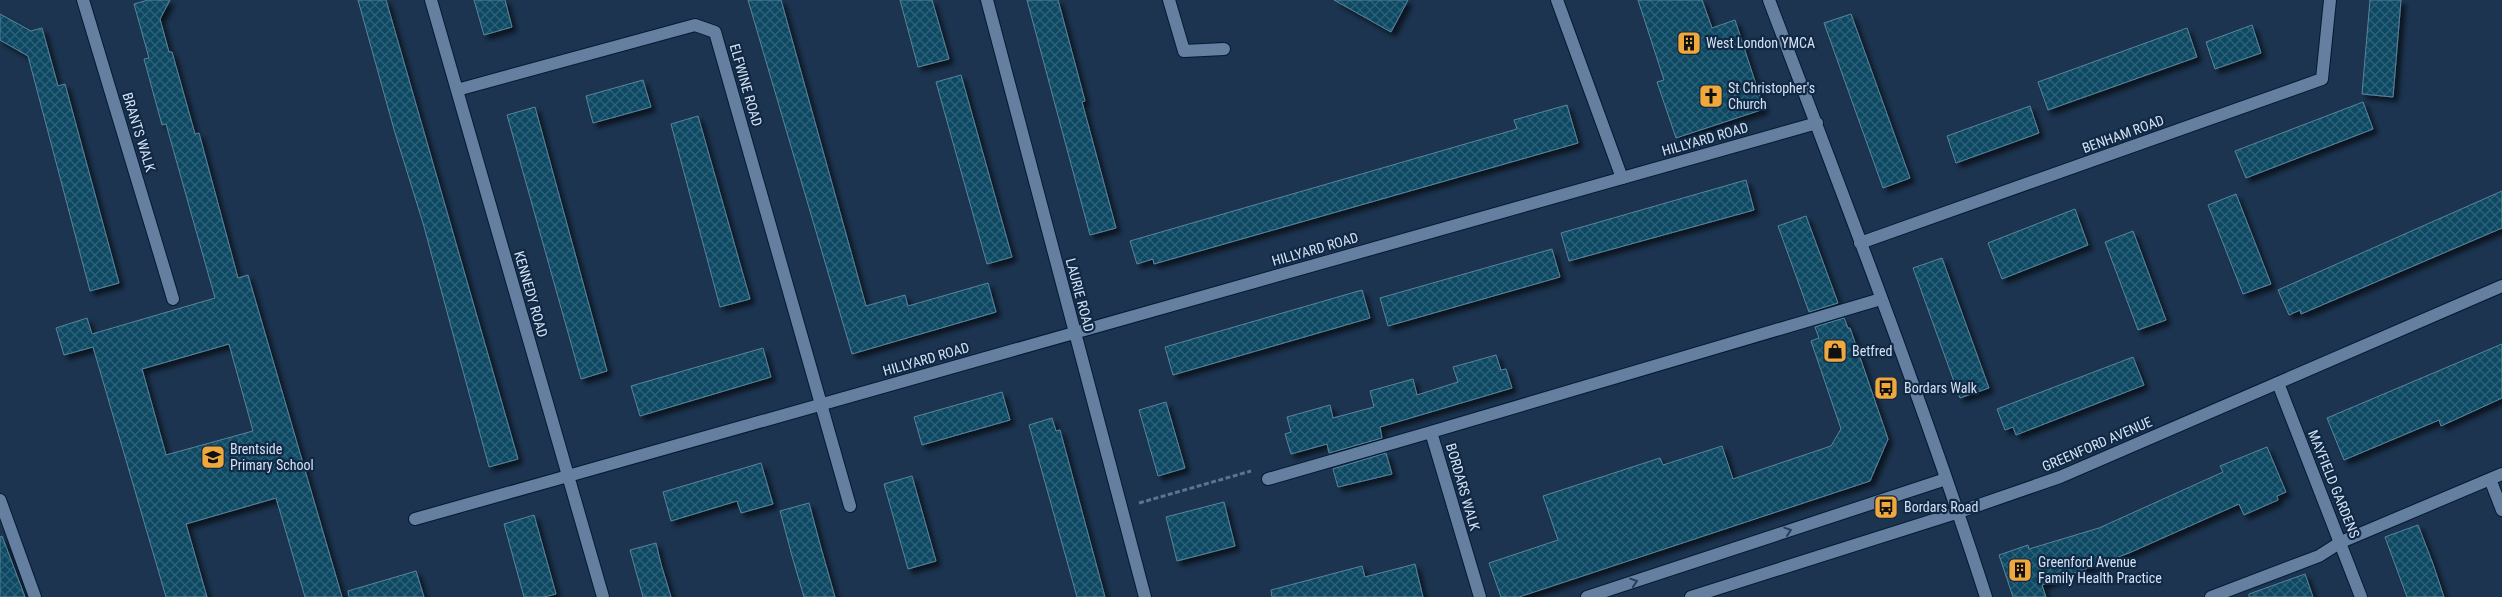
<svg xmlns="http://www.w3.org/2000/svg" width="2502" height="597" viewBox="0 0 2502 597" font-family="'Roboto Condensed',sans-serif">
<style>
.building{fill:url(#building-cross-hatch);stroke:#59849b;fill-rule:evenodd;filter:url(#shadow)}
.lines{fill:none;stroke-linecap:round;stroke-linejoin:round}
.service-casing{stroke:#041a35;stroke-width:14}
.minor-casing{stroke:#041a35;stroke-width:14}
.tertiary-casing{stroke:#041a35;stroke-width:14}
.path{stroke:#5f748c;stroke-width:3;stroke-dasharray:5 2.5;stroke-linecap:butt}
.service{stroke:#647f9f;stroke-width:12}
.minor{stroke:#647f9f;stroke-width:12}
.tertiary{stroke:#647f9f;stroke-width:12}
.oneway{stroke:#263e5c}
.labels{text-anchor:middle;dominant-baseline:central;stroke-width:4.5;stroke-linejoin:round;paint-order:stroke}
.poi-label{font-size:14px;fill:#d3e2f4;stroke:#122945;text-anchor:start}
.street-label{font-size:14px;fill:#d3e2f4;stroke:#122945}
</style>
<defs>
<pattern id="building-cross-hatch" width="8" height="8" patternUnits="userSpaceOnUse" patternTransform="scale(1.25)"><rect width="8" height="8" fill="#0c4862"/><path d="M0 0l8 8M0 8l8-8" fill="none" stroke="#2e6279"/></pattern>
<filter id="shadow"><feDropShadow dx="4.5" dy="4.5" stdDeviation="2.5" flood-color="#0009"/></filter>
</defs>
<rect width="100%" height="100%" fill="#1c3450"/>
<path class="building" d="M148 0H170L160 19 169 52H172L195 134 199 133 238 278 248 275 342 597H305L276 498 186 524 207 597H166L93 347 64 355 56 328 87 318 92 334 215 298 166 124 162 125 144 59 149 58 134 4ZM229 344 253 431 166 455 142 369Z
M358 0H386L518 459 489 467 423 223 395 133Z
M474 0H505L512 27 484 35Z
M748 0H781L866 306 905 295 908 306 988 283 996 312 852 354Z
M900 0H932L949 59 918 67Z
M1027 0H1058L1085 101 1082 102 1116 228 1090 235Z
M1334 0H1408L1391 32Z
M1638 0H1702L1712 28 1735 20 1764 109 1676 138 1657 82 1664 80Z
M2370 0H2401L2393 97 2362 94Z
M0 14 31 31 42 28 58 86 65 84 119 283 90 291 28 56 0 40Z
M1851 14 1910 178 1883 188 1824 23Z
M2252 25 2261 53 2215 69 2206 42Z
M2187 28 2197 57 2048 110 2038 82Z
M961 75 1012 257 987 264 936 82Z
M643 80 651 107 593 123 586 96Z
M2363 102 2373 129 2246 178 2235 151Z
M1567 105 1578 143 1154 264 1153 259 1137 264 1130 241 1517 129 1514 120Z
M2030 106 2039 133 1956 163 1947 136Z
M535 107 607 371 581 379 507 115Z
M698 116 750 299 720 307 671 124Z
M1746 180 1754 210 1569 261 1561 233Z
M2502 191V228L2301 314 2300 310 2289 315 2278 290Z
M2236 194 2271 284 2243 294 2208 205Z
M2075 209 2088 245 2002 279 1988 243Z
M1806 216 1838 303 1809 312 1778 226Z
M2133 231 2166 320 2138 330 2105 242Z
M1552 249 1560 277 1388 326 1380 298Z
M1942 258 1989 388 1960 398 1913 268Z
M1362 290 1370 318 1173 375 1165 347Z
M1844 318 1848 328H1850L1888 439 1870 481 1519 597H1501L1489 563 1558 540 1543 496 1660 458 1663 465 1722 446 1733 479 1831 446 1841 429 1811 341 1819 338 1815 327Z
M2502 344V398L2441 426 2439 420 2344 460 2327 418Z
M763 348 771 377 640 416 631 386Z
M1496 355 1501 370 1506 369 1512 388 1380 427 1382 438 1329 453 1327 444 1291 454 1285 434 1291 432 1287 417 1330 405 1333 418 1374 407 1370 391 1413 379 1417 395 1458 382 1453 367Z
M2133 357 2144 385 2016 435 2013 427 2005 430 1997 409Z
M1002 392 1010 420 922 445 914 417Z
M1166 402 1185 468 1158 476 1139 410Z
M1052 418 1056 431 1060 430 1105 597H1077L1029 425Z
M2267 447 2286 492 2277 496 2278 500 2244 515 2239 504 2129 553 2042 585 2046 597H2013L1999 555 2028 545 2029 549 2099 528 2223 472 2220 466Z
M1386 453 1392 474 1338 487 1333 469Z
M761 463 773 504 741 513 737 501 671 521 663 492Z
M912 476 936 561 908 569 884 484Z
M1224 502 1235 546 1177 561 1166 517Z
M809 503 821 548 835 597H804L792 556 780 511Z
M534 515 556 594 544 597H524L504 524Z
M2418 525 2433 564 2444 597H2407L2385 537Z
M2 536 25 597H0V537Z
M656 543 661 564 671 597H643L630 550Z
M1415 564 1423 597H1272L1271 590 1362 566 1365 577Z
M416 571 424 597H349L348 591Z
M2305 574 2313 597H2249V594Z"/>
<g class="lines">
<g class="service-casing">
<path id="service" d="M1169 0 1184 51 1224 49
M1557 0 1622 178
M165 272 173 299
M1268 479 1431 432
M2490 479 2502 510
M0 500 35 597
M415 519 568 476
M1480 597 1431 432 1881 299
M1587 597 1946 479
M2211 597 2319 556 2341 542 2502 474"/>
</g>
<g class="minor-casing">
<path id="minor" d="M83 0 165 272
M431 0 603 597
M987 0 1145 597
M1769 0C1844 198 1921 396 1986 597
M457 90 695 25 715 32 850 506
M1860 243 2322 79 2330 0
M2278 383 2361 597
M568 476 1817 123"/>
</g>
<g class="tertiary-casing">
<path id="tertiary" d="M1691 597 1959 512 2060 477 2502 286"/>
</g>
<path class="path" d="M1139 503 1251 471"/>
<use href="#service" class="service"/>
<use href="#minor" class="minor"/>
<use href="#tertiary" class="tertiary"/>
</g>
<defs><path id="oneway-chevron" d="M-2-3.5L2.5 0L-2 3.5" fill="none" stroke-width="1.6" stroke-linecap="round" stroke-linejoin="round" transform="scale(1.25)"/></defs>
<g class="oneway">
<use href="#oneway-chevron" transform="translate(1788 531) rotate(-18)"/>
<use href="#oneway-chevron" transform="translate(1634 582) rotate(-18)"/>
</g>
<defs>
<g id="building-square" transform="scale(1.25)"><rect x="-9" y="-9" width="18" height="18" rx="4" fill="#eea83c" stroke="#122945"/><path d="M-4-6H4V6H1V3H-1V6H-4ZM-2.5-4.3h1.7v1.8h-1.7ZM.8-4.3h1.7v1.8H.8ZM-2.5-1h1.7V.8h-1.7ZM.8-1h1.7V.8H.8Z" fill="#111"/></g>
<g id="church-square" transform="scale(1.25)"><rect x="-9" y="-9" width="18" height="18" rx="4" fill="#eea83c" stroke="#122945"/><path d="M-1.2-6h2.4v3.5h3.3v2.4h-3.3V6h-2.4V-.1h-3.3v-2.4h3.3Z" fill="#111"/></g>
<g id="shop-square" transform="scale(1.25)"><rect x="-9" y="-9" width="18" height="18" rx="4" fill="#eea83c" stroke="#122945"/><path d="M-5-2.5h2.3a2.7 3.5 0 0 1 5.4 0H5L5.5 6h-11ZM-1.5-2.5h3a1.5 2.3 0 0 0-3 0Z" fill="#111"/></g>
<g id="bus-square" transform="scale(1.25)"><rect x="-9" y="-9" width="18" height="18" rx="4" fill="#eea83c" stroke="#122945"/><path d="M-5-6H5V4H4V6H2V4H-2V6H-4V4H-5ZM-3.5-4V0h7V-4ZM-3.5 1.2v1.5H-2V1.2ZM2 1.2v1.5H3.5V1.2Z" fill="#111"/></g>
<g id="school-square" transform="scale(1.25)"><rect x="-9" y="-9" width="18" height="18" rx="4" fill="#eea83c" stroke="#122945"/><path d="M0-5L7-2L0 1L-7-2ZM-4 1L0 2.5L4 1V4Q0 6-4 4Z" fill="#111"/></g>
</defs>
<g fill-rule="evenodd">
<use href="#building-square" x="1689" y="43"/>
<use href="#church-square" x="1711" y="96"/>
<use href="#shop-square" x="1835" y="351"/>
<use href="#bus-square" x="1886" y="388"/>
<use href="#school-square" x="213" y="457"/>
<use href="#bus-square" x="1886" y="507"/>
<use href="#building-square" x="2020" y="570"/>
</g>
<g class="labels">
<g class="poi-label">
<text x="1706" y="43">West London YMCA</text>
<text x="1728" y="88">St Christopher's<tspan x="1728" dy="16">Church</tspan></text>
<text x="1852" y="351">Betfred</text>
<text x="1904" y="388">Bordars Walk</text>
<text x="230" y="449">Brentside<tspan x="230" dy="16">Primary School</tspan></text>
<text x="1904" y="507">Bordars Road</text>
<text x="2038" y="562">Greenford Avenue<tspan x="2038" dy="16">Family Health Practice</tspan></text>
</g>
<g class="street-label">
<text transform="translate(746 85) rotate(74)">ELFWINE ROAD</text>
<text transform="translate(139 132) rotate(73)">BRANTS WALK</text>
<text transform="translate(2123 134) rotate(-20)">BENHAM ROAD</text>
<text transform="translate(1705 139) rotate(-16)">HILLYARD ROAD</text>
<text transform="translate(1315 249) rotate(-16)">HILLYARD ROAD</text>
<text transform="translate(531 294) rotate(74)">KENNEDY ROAD</text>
<text transform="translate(1080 295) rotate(75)">LAURIE ROAD</text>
<text transform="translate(926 359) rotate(-16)">HILLYARD ROAD</text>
<text transform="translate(2097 444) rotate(-23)">GREENFORD AVENUE</text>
<text transform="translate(2334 484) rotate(68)">MAYFIELD GARDENS</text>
<text transform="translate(1463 487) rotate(74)">BORDARS WALK</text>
</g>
</g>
</svg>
